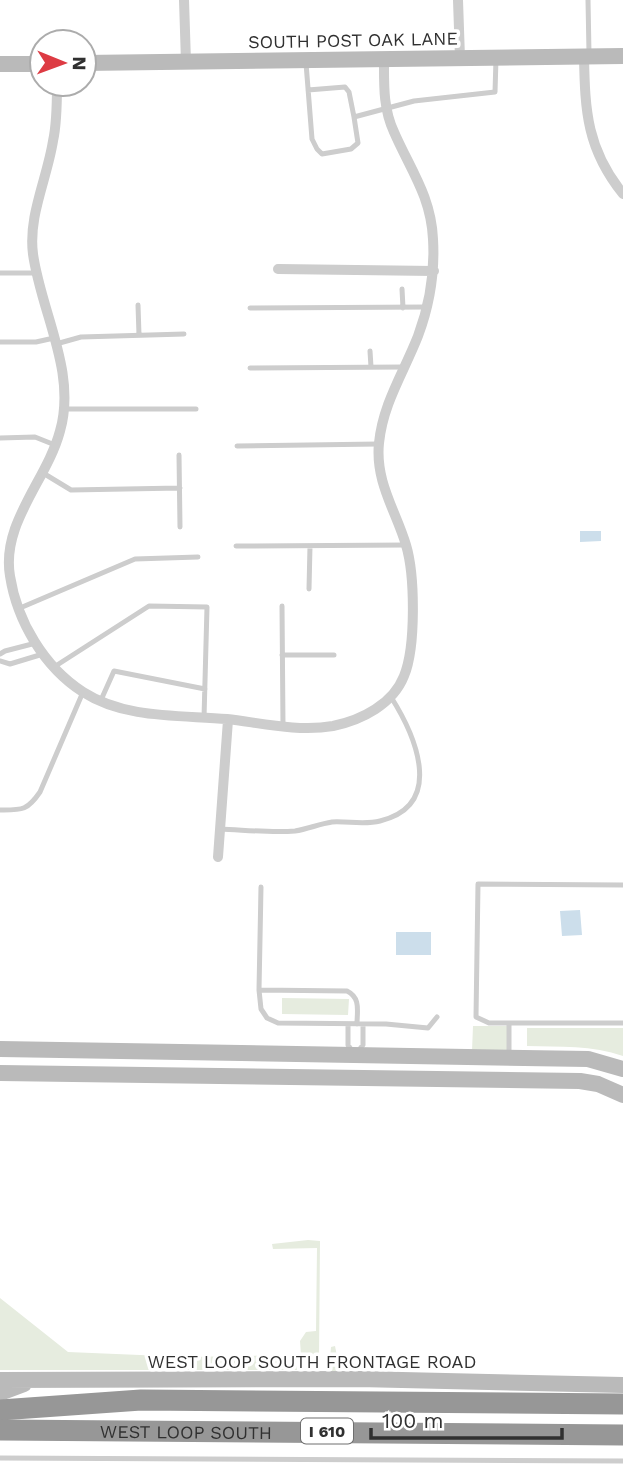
<svg xmlns="http://www.w3.org/2000/svg" width="623" height="1470" viewBox="0 0 623 1470" font-family="'Work Sans',sans-serif">
<style>
.green{fill:#e6ecdf}
.water{fill:#ccdeeb}
.lines{fill:none;stroke-linecap:round;stroke-linejoin:round}
.lane{stroke:#cdcdcd;stroke-width:5}
.street{stroke:#cdcdcd;stroke-width:10}
.secondary{stroke:#bababa;stroke-width:16}
.highway{stroke:#979797;stroke-width:21}
.labels{text-anchor:middle;dominant-baseline:central;stroke-width:7;stroke-linejoin:round;paint-order:stroke}
.shield{fill:#fff;stroke:#6e6e6e;stroke-width:2}
.shield-label{font-size:16px;font-weight:bold;fill:#303030}
.street-label{font-size:18px;fill:#303030;stroke:#fff}
</style>
<rect width="100%" height="100%" fill="#fff"/>
<path class="green" d="M282 998 349 999 348 1015 282 1014Z
M473 1026H507V1051H472Z
M527 1028H623V1056C592 1045 560 1047 527 1046Z
M308 1240 320 1241 319 1361 307 1370H0V1298L68 1352 188 1357 301 1355 300 1341 306 1332 316 1331 317 1248 273 1249 272 1244Z
M335 1346 340 1371H329L331 1347Z"/>
<path class="water" d="M580 531H601V541L580 542Z
M580 910 582 935 562 936 560 911Z
M396 932H431V955H396Z"/>
<g class="lines">
<path class="lane" d="M588 0 589 53
M306 63 312 139 317 149 322 154 351 149 358 143 354 117 414 101 495 92 496 59
M308 90 345 87 349 92 354 117
M0 273H36
M402 289 403 308
M138 305 139 335
M250 308 426 307
M0 342H36L54 338
M56 344 81 337 184 334
M370 351 371 367
M250 368 403 367
M65 409H196
M0 438 35 437 55 445
M237 446 378 444
M179 455 180 527
M43 473 71 490 180 488
M236 546 406 545
M309 589 310 546
M282 606 283 726
M20 608 135 559 198 557
M0 654 5 651 36 643
M282 655H334
M0 661 10 664 43 654
M54 667 149 606 207 607 204 718
M101 700 114 671 205 689
M0 810C22 810 27 811 40 792L83 692
M220 829C245 830 271 833 295 831 308 829 319 824 332 822 347 821 365 825 380 821 446 805 415 735 391 697
M623 885 478 884 476 1017 489 1023H623
M261 887 259 990 261 1009 267 1018 278 1023 386 1024 428 1028 437 1017
M259 990 347 991C361 998 357 1011 357 1024
M348 1024V1045L352 1051
M358 1051 363 1045V1024
M509 1054V1023
M0 1458 623 1461"/>
<path class="street" d="M184 0 186 62
M458 0 460 58
M584 56C585 112 587 149 623 194
M57 84C57 103 57 123 53 141 47 179 28 216 33 254 41 312 77 372 60 431 47 480 1 523 10 576 17 621 44 667 83 692 125 719 179 715 227 719 261 723 298 732 333 726 362 720 393 704 404 676 416 647 415 575 406 545 396 511 375 482 379 443 383 403 404 372 418 336 430 304 435 273 433 239 431 196 410 169 394 132 383 109 384 84 384 59
M278 269 434 271
M218 857 228 720"/>
<path class="secondary" d="M84 63 623 56
M0 64H42
M0 1049 588 1059 623 1069
M0 1073 580 1081 598 1084 623 1095
M0 1380 359 1379 623 1385
M0 1393 24 1384"/>
<g class="highway">
<path d="M0 1410 141 1400 623 1404"/>
<path id="s1" d="M0 1430 623 1435"/>
</g>
</g>
<g class="labels">
<rect class="shield" x="301" y="1418.5" width="52" height="25" rx="5"/>
<g class="shield-label">
<text x="327" y="1431">I 610</text>
</g>
<g class="street-label">
<text transform="translate(353 40) rotate(-1)">SOUTH POST OAK LANE</text>
<text x="312" y="1361">WEST LOOP SOUTH FRONTAGE ROAD</text>
<text stroke="none"><textPath href="#s1" startOffset="186">WEST LOOP SOUTH</textPath></text>
</g>
</g>
<g transform="translate(63 63) rotate(91)"><circle r="33" fill="#ffffff" stroke="#acacac" stroke-width="2"/>
<path d="M0-5L12 26L0 18L-12 26Z" fill="#dd3b43"/>
<text y="-10" font-size="19" font-weight="bold" text-anchor="middle" fill="#303030">N</text>
</g>
<path d="M371 1428v10h191v-10" fill="none" stroke="#303030" stroke-width="3.5"/>
<text x="382" y="1428" font-size="21" fill="#303030" stroke="#ffffff" stroke-width="5" paint-order="stroke">100 m</text>
</svg>
